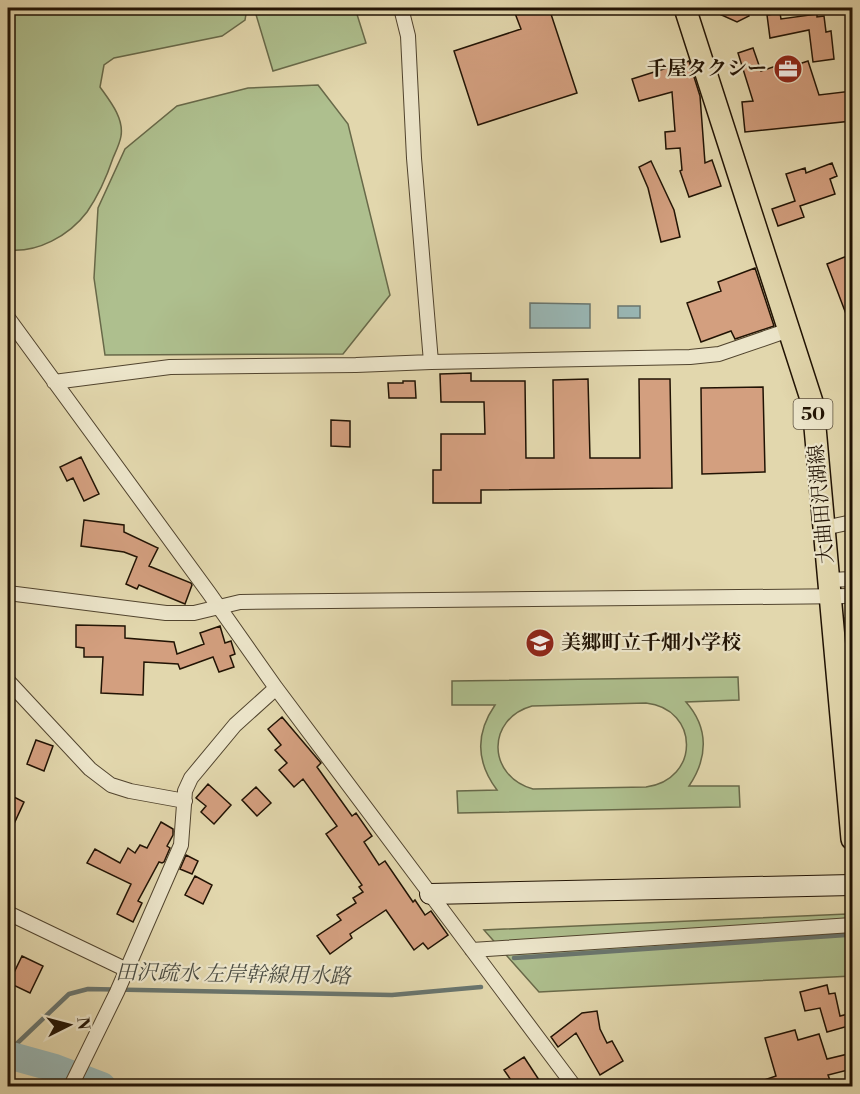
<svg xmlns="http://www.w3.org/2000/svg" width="860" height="1094" viewBox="0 0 860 1094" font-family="'Libre Bodoni','Noto Serif JP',serif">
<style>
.green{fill:#aebf8e;stroke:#686949;stroke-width:1.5;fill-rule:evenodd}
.water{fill:#99b7b5;stroke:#69756e;stroke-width:1.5}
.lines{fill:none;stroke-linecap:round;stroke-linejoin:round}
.stream{stroke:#69756e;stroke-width:4.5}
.river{stroke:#99b7b5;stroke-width:28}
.building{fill:#d39f7f;stroke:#211304;stroke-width:1.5}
.street-casing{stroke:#51442e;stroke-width:16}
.secondary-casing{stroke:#211304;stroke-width:22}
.primary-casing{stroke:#211304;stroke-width:24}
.street{stroke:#ece5ca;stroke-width:14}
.secondary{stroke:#ece5ca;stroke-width:20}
.primary{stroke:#e2d7ad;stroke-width:21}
.labels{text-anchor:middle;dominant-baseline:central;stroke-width:4.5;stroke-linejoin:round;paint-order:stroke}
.shield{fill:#ece5ca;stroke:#5e523f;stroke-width:1.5}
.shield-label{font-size:18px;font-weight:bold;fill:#211304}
.poi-label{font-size:20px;font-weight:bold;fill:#211304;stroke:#ece5ca;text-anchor:end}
.street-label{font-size:20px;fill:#211304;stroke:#ece5ca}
.water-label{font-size:21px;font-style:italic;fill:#4b4c42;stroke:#ece5ca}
</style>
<rect width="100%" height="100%" fill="#e2d7ad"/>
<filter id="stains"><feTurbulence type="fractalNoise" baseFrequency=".00333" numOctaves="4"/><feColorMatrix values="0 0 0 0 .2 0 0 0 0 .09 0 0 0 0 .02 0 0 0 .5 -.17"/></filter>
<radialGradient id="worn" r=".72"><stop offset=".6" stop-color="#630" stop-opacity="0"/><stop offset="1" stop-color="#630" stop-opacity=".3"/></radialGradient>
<path class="green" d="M8 8H247L245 20 222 36 114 58 104 65 100 87C110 101 124 118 121 136 120 143 116 151 113 158 107 176 98 196 87 212 69 236 37 253 8 250Z
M254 8H355L366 43 273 71Z
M318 85 348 124 390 295 343 354 105 355 94 278 98 208 125 149 177 106 248 88Z
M844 618H852V718Z
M738 677 739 700 686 702C709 728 708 758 689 786H739L740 807 458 813 457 791 497 790C476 762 475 734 495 705H452V681ZM646 703C700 709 700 780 646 787L533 789C487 776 486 719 532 706Z
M847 914 852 976 539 992 484 930Z"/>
<path class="water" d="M530 303 590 304V328H530Z
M618 306H640V318H618Z"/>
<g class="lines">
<path class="stream" d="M514 958 846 935
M8 1052 69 994 88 989 392 995 481 987
M8 1068 10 1086"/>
<path class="river" d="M8 1055 55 1068 102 1086"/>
</g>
<path class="building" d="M513 8H549L577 93 478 125 454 51 521 29Z
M706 8H745L749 16 737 22Z
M780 13 781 19 817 14V17L824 16 826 32 831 31 834 59 813 62 809 30 770 38 767 15Z
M753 48 761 71 788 62 790 67 808 61 819 95 852 91V121L745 132 742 102 753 101 738 53Z
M689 61 700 96 705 163 712 160 721 186 689 197 680 171 682 170 680 148 666 149 665 132 675 131 672 92 639 101 632 79Z
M651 161 674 210 680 237 661 242 648 188 639 167Z
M832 163 837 176 830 179 835 194 800 206 804 217 778 226 772 209 795 201 786 174 805 168 806 173Z
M847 256 852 271 851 327 827 264Z
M755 268 774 326 735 339 731 331 701 342 687 303 721 291 718 282Z
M471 373V381H525L526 458H554L553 380 588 379 590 458H640L639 379H670L672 488 481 490V503H433V470H441V434H485L484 402H441L440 374Z
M403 381H415L416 398H389L388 383H403Z
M763 387 765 472 702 474 701 388Z
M331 420 350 421V447L331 446Z
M81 457 99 494 84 501 73 478 67 481 60 467Z
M84 520 124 525V532L158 548 149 566 191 583 192 585 185 604 139 585 137 589 126 584 137 557 124 552 81 546Z
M76 625 125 626V638L174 642 177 654 204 644 200 633 220 626 225 643 231 641 235 654 230 656 234 667 219 672 213 657 180 669 178 664 144 662 143 695 101 693 103 657H84V648L76 647Z
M282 717 321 763 317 767 352 816 356 813 372 836 364 842 379 865 385 861 413 902 415 900 425 915 431 911 448 935 428 949 423 943 414 950 386 910 350 934 352 938 330 954 317 936 341 920 337 915 356 903 353 898 363 892 359 887 362 885 326 834 337 826 303 779 294 787 279 770 287 763 275 750 281 745 268 729Z
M36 740 53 746 44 771 27 764Z
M208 784 231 805 214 824 201 812 206 806 196 798Z
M256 787 271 803 257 816 242 800Z
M8 794 24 802 8 837Z
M161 822 173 829V835L167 846 170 848 164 862 162 863 159 862 138 901 142 903 133 922 117 914 131 884 87 863 95 849 120 863 128 848 135 853 140 845 147 848Z
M186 855 198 861 192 874 180 869Z
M195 876 212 885 203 904 185 895Z
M22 956 43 966 30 993 9 983Z
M827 985 829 994 835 993 840 1016 852 1013V1025L827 1032 820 1008 805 1011 800 992Z
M597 1011 600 1029 607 1043 612 1041 623 1061 600 1075 576 1033 558 1047 551 1037 582 1013Z
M795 1030 798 1040 819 1034 827 1059 852 1053V1069L828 1075 831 1083 821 1086H752V1084L776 1076 765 1038Z
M524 1057 543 1086H522L517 1080 513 1083 504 1070Z"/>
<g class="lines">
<g class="street-casing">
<path id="street" d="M401 8 408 36 414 158 431 362
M8 318 209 593 276 688 574 1086
M54 382 170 367 356 365 431 362 690 357 719 354 789 330
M824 528 852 522
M829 580 852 579
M8 593 166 613H194L240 602 852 596
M8 681 90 769 111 785 130 791 185 801
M8 913 127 970
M472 950 852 925
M71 1086 117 992 181 845 185 791 191 778 235 725 276 688"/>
</g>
<g class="secondary-casing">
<path id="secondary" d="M430 894 852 885"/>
</g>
<g class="primary-casing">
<path id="primary" d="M685 8 813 405 852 839"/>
</g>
<use href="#street" class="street"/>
<use href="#secondary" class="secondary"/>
<use href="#primary" class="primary"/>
</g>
<defs>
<g id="office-disc" transform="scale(1.5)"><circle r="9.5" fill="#8f2418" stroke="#ece5ca"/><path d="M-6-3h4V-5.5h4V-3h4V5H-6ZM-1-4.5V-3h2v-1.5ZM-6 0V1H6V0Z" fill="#fff"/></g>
<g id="school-disc" transform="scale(1.5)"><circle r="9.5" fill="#8f2418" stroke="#ece5ca"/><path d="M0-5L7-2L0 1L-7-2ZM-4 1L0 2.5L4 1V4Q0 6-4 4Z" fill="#fff"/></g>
</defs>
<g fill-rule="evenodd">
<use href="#office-disc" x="788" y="69"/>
<use href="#school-disc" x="540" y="643"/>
</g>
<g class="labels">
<rect class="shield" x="793.5" y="399" width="39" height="30" rx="4.5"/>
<g class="shield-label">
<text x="813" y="414">50</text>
</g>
<g class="poi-label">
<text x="767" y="69">千屋タクシー</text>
<text x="561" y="643" text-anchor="start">美郷町立千畑小学校</text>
</g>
<g class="street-label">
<text transform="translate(822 504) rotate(-95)">大曲田沢湖線</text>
</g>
<g class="water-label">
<text transform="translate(233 975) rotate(1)">田沢疏水 左岸幹線用水路</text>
</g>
</g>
<rect width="860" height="1094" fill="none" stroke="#e2d7ad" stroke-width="30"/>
<rect x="9" y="9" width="842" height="1076" fill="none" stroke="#211304" stroke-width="3"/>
<rect x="15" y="15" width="830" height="1064" fill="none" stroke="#211304" stroke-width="1.5"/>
<g transform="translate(69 1025) rotate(84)" stroke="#ece5ca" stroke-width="4.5" paint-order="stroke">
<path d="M0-4.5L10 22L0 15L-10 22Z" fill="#211304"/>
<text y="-9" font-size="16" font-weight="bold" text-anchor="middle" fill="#211304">N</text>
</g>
<rect width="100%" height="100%" filter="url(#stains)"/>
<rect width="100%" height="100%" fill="url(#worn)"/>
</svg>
